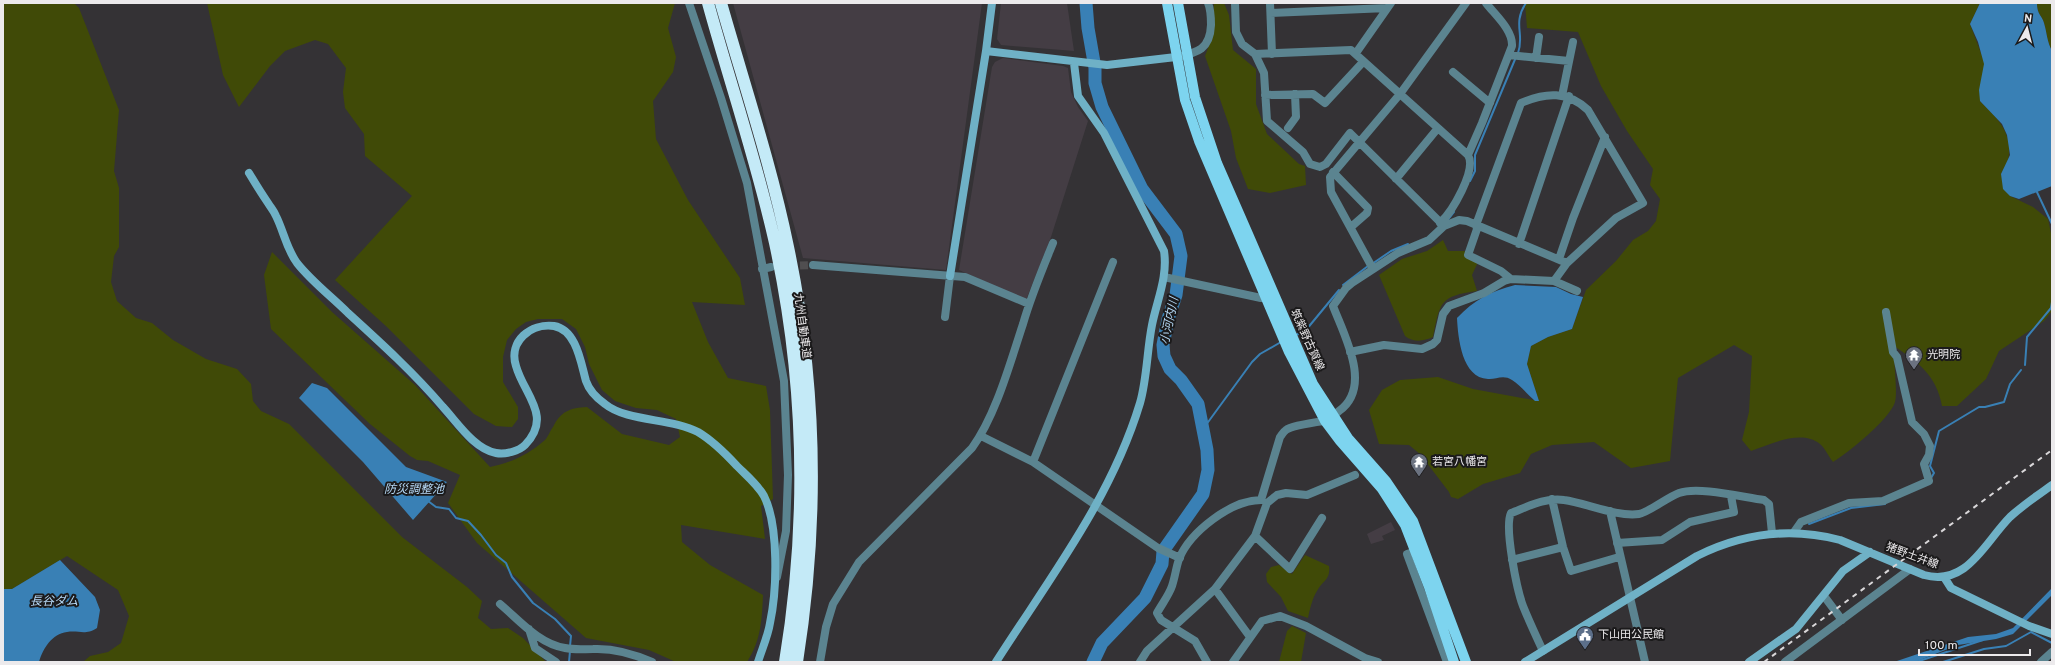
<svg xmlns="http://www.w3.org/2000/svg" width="2055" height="665" viewBox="0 0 2055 665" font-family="Overpass,'Noto Sans JP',sans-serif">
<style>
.built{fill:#443d44}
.green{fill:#404a07}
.water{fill:#3980b5}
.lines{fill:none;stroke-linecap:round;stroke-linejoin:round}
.stream{stroke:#3980b5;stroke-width:2}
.river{stroke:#3980b5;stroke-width:13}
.street-tunnel{stroke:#504e50;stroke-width:8;stroke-dasharray:8 4;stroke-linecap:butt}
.street{stroke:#5b8490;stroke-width:8}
.secondary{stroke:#6fb1c6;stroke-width:8}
.primary{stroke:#7dd4ef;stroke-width:10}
.highway{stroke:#c4eaf7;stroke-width:12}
.rail{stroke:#d9d7d9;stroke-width:2;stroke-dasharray:5 5;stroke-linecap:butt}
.labels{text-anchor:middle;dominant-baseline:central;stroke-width:4;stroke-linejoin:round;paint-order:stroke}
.street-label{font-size:11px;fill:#eceaec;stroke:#1b1a1b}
.poi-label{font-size:11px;fill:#eceaec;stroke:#1b1a1b;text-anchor:start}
.water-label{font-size:12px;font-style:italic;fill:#b5d8f5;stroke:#1b1a1b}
</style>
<rect width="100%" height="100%" fill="#343235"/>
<path class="built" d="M733 3H982L946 270 803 258Z
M1001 3H1067L1074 51 1001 45 997 39Z
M1003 58 1063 66 1068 68 1071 92 1078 107 1088 121 1051 237 1026 300 959 270 992 67 995 62Z
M1391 522 1395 530 1382 536 1384 540 1371 544 1367 534Z"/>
<path class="green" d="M3 3H74L79 8 119 110 114 171 119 188V247L114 256 111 282 117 301 136 318 152 323 173 340 206 359 237 369 251 384 253 401 261 411 289 424 402 537 467 587 482 601 478 618 491 629 508 628 523 638 546 662H83L90 656 108 652 121 643 129 616 118 590 67 556 12 589H3Z
M207 3H675L668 28 676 57 673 72 653 101 656 139 688 200 740 278 745 305 692 302 708 342 728 378 766 386 770 410 773 499 761 506 765 539 681 525 682 542 710 565 763 595C762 619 761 641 747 662H676L649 650 586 638 477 543 448 503 460 475 428 461 417 460 410 456 370 424 271 329 264 275 272 252 332 312 415 385 490 467C511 463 529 454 545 440 548 437 550 431 553 427 561 411 570 408 587 407L622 434 669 445 680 437 676 419 657 410 636 408 615 401 602 390 589 364 585 347 576 329 562 319H538L526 322 516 329 507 340 503 357V382L518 407V419L512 427 496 426 474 414 387 327 335 280 412 196 365 156 364 134 345 108 343 92 346 68 328 44 315 40 285 51 270 66 239 107 223 75Z
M1214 3H1224L1229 15 1233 50 1256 69V104L1267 134 1299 164 1305 166 1306 185 1270 193 1248 189 1236 158 1231 131 1205 56 1212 38Z
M1525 3H1980L1970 24 1985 64 1980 101C1995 116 2011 130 2009 154 2009 160 2004 168 2001 174L2010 196 2033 207 2048 219 2052 238V311L2044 321 1999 351 1986 379 1957 406H1942C1937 376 1918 362 1894 346 1893 360 1898 391 1895 402 1890 419 1848 453 1833 462 1829 457 1825 448 1820 444 1801 429 1771 444 1751 451L1742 440 1749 412 1752 356 1734 345 1678 378 1670 461 1631 468 1594 442 1552 445 1531 454 1520 473 1483 484 1458 499 1451 497 1449 492 1420 454 1409 445 1379 444 1369 410 1382 390 1400 380 1438 377 1473 389 1539 401 1527 364 1531 346 1548 337 1572 329 1586 290 1616 261 1633 240 1648 231 1656 221 1660 199 1650 185 1653 169 1627 131 1601 86 1578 32 1527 28Z
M2037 3H2052V51C2047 42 2047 33 2044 23 2042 15 2037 15 2037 3Z
M1443 240 1448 251H1464L1479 260 1472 275 1477 291C1440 296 1440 302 1433 337 1424 341 1414 343 1405 336L1379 275 1402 259 1427 251Z
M1305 555 1329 566C1331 580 1322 581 1317 591 1312 599 1310 609 1308 618L1288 611 1281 597 1267 582 1266 574 1271 567 1279 565 1292 574Z
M1292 626 1306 633 1301 662H1279L1287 631Z"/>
<path class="water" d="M1980 3H2037C2037 15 2042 15 2044 23 2047 33 2047 42 2052 51V186L2019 199 2010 196 2003 189 2001 174 2010 155 2007 135 2002 124 1980 101 1979 90 1984 64 1978 42 1970 24Z
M1515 285 1556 287 1571 294 1583 297 1572 329 1548 337 1531 346 1527 364 1539 401H1535C1528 395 1520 385 1512 380 1503 374 1495 380 1488 379 1462 378 1458 338 1457 318 1474 300 1491 291 1515 285Z
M312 383 327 388 406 467 447 482 413 520 363 462 299 398Z
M60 560 95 597 100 610 97 628C84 636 80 630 67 632 52 634 43 648 39 662H3V589H12Z
M2052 588V595L2013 634 1996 639 1958 645 1915 662H1894L1968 637 1996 634 2013 628Z"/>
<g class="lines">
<path class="stream" d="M1518 53C1525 34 1512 24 1526 3
M1470 181 1475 171V155L1516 57
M2036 190 2052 224
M1447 221 1454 212
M1372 264 1391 251 1408 244
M1343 285 1368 266
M1296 335 1306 330 1339 290
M2025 365 2027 337 2051 308 2052 302
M1203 429 1252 362 1260 354 1281 342
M1931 478 1934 473 1930 466 1939 431 1979 407H1985L2004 402 2010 384 2021 370
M428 501 436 507 449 509 456 518 468 521 481 535 496 555 506 563 512 577 533 603 555 619 571 636 570 646
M1809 524 1851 508 1885 504
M569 662 570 651
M1916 662 1983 640
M1943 662 1984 649 2006 646 2031 632 2052 643"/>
<path class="river" d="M1086 3 1088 28 1095 68V83L1102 107 1142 189 1176 234 1181 256 1176 295 1168 319 1163 345 1164 356 1170 369 1181 380 1198 404 1207 450 1208 470 1203 494 1163 551 1162 564 1145 598 1102 643 1093 662"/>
<path class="street-tunnel" d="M788 266 813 265"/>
<path class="street" d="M689 3 721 98 747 183 784 381 788 475 786 531 777 577
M1235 3 1236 32 1242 44 1255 54 1351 50 1468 155C1477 170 1452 212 1440 223
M1270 3 1272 54
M1271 13 1387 8
M1356 53 1391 3
M1255 54 1264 73 1267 121 1303 152 1310 164 1320 167 1326 164 1350 133 1444 226
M1509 55 1569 61
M1176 57C1198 53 1210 49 1211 25 1211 17 1211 10 1208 3
M1536 58 1539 37
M1453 72 1490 103
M1265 95 1313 94 1325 103 1363 62
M1562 96 1573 42
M1288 128 1296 117 1295 94
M1468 155 1482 123 1512 46C1513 30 1495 15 1486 3
M1333 172 1368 208 1367 213 1351 227
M1396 179 1438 128
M1519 244 1569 96
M1559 259 1573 218 1605 137
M813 265 965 277 1029 304
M762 269 771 267
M1373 269 1331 192 1330 177 1400 94 1466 3
M1164 277 1261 298 1266 296
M1554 281 1577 291
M945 317 950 276
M1350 352 1384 345 1422 349 1433 344 1437 340 1443 314 1449 306 1484 293 1504 281 1511 279 1554 281 1567 263
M981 436 1033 462 1158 548 1180 558
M1033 462 1113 262
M1552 499 1563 547 1571 571 1619 557
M1610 511 1645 662
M1794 532 1801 522 1849 503 1883 501 1929 481 1924 464 1929 455 1930 446 1924 434 1912 422 1897 357 1893 352 1886 312
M1255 536 1290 569 1322 518
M1617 543 1662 540 1690 522 1734 512 1731 496
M1416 551 1407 554 1447 662
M1512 560 1563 547
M1215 589 1250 637
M1824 596 1842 620
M500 604C519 620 539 644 565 648 575 650 583 649 593 649 613 648 634 654 652 662
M529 629 535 648 556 662
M1543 651C1536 636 1529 621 1523 606 1517 590 1504 527 1511 513 1527 507 1546 497 1564 500 1586 503 1616 517 1639 514 1647 513 1668 497 1679 493 1698 486 1742 497 1764 500L1769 504 1772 533
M820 662 826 627 833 604 859 562 972 448C996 415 1010 363 1023 324 1031 296 1042 270 1053 243
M1140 662 1147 651 1215 589 1255 536 1267 503 1277 495 1286 493 1307 495 1355 475
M1207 662 1195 641 1161 620 1157 613C1162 604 1169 595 1172 586 1175 577 1176 568 1179 559 1190 532 1231 500 1261 500L1280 437C1282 435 1283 432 1286 430 1291 426 1317 422 1324 421 1330 420 1335 414 1339 411 1373 387 1344 335 1333 306L1346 288 1352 283 1398 253 1429 240 1444 226 1459 220 1467 221 1567 263 1616 218 1643 203 1588 110C1568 91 1546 92 1521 103L1476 225 1477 229 1468 255 1501 271 1511 279
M1233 662 1262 621 1280 616 1306 626 1365 658 1378 662
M1785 662 1910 569
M2041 662 2052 652"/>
<path class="secondary" d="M986 51 1107 65 1176 57
M249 173C255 183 261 193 268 203 271 208 274 211 276 216 284 232 286 248 297 263 312 282 331 296 348 313 381 343 414 373 443 407 457 422 474 449 496 453 505 455 519 451 525 445 553 416 524 395 516 366 508 341 531 323 554 326 577 330 581 364 586 381 589 390 598 399 605 404 627 422 672 418 698 432 713 441 725 453 737 466 746 475 758 485 764 496 779 526 777 590 770 623 768 636 762 649 758 662
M950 276 986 51 992 3
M1944 577 1951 588 2029 626 2052 634
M996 662C1049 579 1111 499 1140 403 1147 379 1147 350 1152 325 1157 300 1168 277 1164 251L1104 133 1078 96 1074 63
M1525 662 1697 556C1743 533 1790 527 1840 540L1924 575C1967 587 1985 542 2010 517 2023 505 2038 495 2052 485
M1749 662 1796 629 1843 571 1870 552"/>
<path class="primary" d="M1167 3 1185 100 1199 141 1289 352 1325 421 1340 441 1382 489 1405 525 1429 587 1454 662
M1178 3 1195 97 1217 163 1248 234 1313 384 1348 438 1386 481 1413 521 1466 662"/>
<path class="highway" d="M708 3C730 83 757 162 775 243 805 381 808 523 785 662
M721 3C744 84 771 164 788 247 817 384 819 523 797 662"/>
<path class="rail" d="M1764 662 2052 450"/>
</g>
<defs>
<g id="temple-pin" transform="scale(0.9)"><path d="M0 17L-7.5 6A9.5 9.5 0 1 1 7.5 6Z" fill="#6b7280" stroke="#1b1a1b"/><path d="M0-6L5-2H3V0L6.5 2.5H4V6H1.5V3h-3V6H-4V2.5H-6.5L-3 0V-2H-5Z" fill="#fff"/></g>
<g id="civic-pin" transform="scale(0.9)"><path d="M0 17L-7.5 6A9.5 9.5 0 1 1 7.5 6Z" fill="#5c6f8a" stroke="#1b1a1b"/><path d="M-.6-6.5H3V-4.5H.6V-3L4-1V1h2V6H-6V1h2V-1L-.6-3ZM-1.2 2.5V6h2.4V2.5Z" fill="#fff"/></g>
</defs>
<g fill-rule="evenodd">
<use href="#temple-pin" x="1914" y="355"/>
<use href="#temple-pin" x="1419" y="462"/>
<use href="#civic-pin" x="1585" y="635"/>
</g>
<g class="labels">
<g class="street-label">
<text transform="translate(802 326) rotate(82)">九州自動車道</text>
<text transform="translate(1307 340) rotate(66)">筑紫野古賀線</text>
<text transform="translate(1912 556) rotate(20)">猪野土井線</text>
</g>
<g class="poi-label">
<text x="1927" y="355">光明院</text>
<text x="1432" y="462">若宮八幡宮</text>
<text x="1598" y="635">下山田公民館</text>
</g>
<g class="water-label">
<text transform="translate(1170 321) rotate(-78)">小河内川</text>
<text x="414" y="490">防災調整池</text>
<text x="54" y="602">長谷ダム</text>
</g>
</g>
<rect width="2055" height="665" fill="none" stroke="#eceaec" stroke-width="8"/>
<g transform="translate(2027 28) rotate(7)" stroke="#1b1a1b" stroke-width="3" paint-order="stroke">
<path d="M0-3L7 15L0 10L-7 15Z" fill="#eceaec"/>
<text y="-6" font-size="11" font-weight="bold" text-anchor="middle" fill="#eceaec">N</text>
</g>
<path d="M1919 649v6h111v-6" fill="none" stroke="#eceaec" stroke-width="2"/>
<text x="1925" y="649" font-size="12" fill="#eceaec" stroke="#1b1a1b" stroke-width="3" paint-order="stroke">100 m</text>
</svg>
